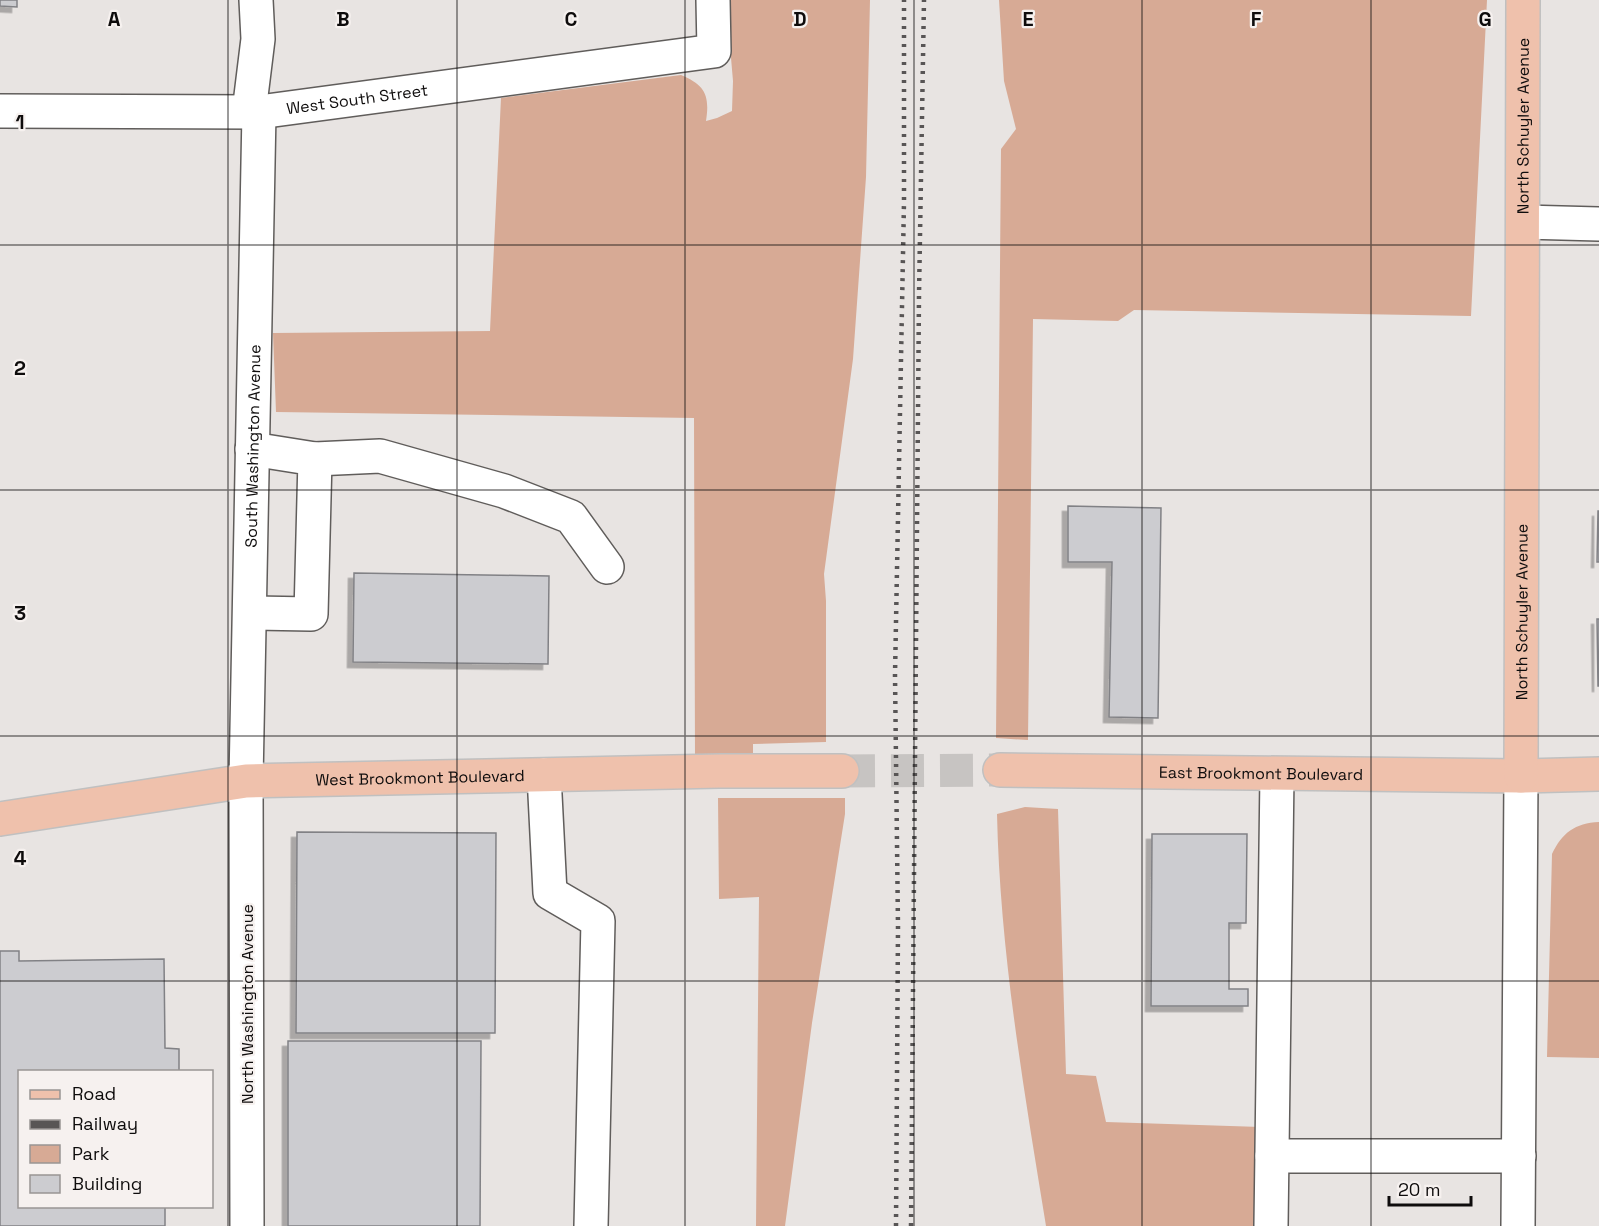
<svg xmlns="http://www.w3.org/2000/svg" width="1599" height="1226" viewBox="0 0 1599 1226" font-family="'Space Grotesk',sans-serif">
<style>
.green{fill:#d7aa95}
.building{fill:#ccccd0;stroke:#818185;stroke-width:1.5;filter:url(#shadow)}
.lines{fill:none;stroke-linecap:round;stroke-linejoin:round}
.major-tunnel{stroke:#c7c4c2;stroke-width:33;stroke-dasharray:33 16;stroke-linecap:butt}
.minor-casing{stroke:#605d5b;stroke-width:36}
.major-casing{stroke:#c0c0c0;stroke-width:36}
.minor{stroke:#fff;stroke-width:33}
.major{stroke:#efc1ac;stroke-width:33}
.rail{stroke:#585555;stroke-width:4.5;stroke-dasharray:3 6;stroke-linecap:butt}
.grid{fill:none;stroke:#0e0c0c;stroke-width:1.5;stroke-opacity:0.55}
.labels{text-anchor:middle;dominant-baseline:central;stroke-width:4.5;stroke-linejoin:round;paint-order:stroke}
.street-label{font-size:16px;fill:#0e0c0c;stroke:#f6f1ef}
.grid-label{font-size:20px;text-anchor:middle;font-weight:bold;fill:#0e0c0c;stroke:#f6f1ef;stroke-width:4.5;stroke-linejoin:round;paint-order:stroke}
</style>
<defs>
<filter id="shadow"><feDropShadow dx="-5.5" dy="5.5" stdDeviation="0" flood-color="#0004"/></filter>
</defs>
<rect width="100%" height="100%" fill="#e8e4e2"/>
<path class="green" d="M726 0H870L866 177 853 359 824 574 826 601V742L753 744V755L695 757 694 418 276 412 273 333 490 331 501 98 681 75C705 85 710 95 706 121L717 118 732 111 733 81Z
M999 0H1487L1471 316 1134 310 1118 321 1033 319 1028 740 996 738 1001 149 1016 129 1004 81Z
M718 798H845V814L812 1023 785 1226H756L759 897 719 899Z
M1025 807 1058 809 1066 1074 1096 1076 1106 1122 1261 1127 1260 1226H1046C1024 1090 1000 953 997 814Z
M1599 822V1058L1547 1057 1552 854C1562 833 1575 823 1599 822Z"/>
<path class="building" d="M0 0H17V7L0 6Z
M1068 506 1161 508 1158 718 1109 717 1112 562H1068Z
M1598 511H1599V562H1597Z
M354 573 549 576 548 664 353 662Z
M1597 619H1599V686H1598Z
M297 832 496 833 495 1033H296Z
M1152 834H1247L1246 923H1229V989H1248V1006H1151Z
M0 951H19V961L164 959 165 1048 179 1049V1072H20V1206H165V1226H0Z
M288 1041H481L480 1226H288Z"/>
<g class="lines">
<path class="major-tunnel" d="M842 771 1000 770"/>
<g class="minor-casing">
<g id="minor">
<path id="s1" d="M0 111 259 112 714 51 713 0"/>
<path d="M249 112 258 39 256 0"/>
<path d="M1523 222 1599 224"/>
<path d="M315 459 380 456 504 491 571 517 607 567"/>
<path d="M250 613 311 614 315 459 252 449"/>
<path d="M544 775 550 893 598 921 591 1226"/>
<path d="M1272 1156H1519"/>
<path id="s2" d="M247 1226 246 781 259 112"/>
<path d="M1271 1226 1277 774"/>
<path d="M1518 1226 1521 776"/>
</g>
</g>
<g class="major-casing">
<g id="major">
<path id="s3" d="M1000 770 1521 776 1599 774"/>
<path id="s4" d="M1521 776 1523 0"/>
<path id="s5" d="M0 819 246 781 720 771H842"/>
</g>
</g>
<use href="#minor" class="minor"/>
<use href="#major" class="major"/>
<path class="rail" d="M896 1226 898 927 895 675 904 202V0
M911 1226 919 295 924 0"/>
</g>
<path class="grid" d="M228 0V1226M457 0V1226M685 0V1226M914 0V1226M1142 0V1226M1371 0V1226M0 245H1599M0 490H1599M0 736H1599M0 981H1599"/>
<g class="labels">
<g class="street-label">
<text stroke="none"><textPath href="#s1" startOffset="358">West South Street</textPath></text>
<text stroke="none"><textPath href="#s4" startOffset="650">North Schuyler Avenue</textPath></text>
<text stroke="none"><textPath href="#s2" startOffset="780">South Washington Avenue</textPath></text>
<text stroke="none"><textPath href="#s4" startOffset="164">North Schuyler Avenue</textPath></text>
<text stroke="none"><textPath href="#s3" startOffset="261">East Brookmont Boulevard</textPath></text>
<text stroke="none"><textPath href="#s5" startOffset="423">West Brookmont Boulevard</textPath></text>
<text transform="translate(247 1004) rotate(-90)">North Washington Avenue</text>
</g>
</g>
<g class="grid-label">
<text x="114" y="26">A</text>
<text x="343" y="26">B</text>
<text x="571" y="26">C</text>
<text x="800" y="26">D</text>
<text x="1028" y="26">E</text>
<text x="1256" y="26">F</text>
<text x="1485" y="26">G</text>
<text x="20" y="129">1</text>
<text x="20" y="375">2</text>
<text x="20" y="620">3</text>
<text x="20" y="865">4</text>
</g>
<rect x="18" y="1070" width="195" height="138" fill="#f6f1ef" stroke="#999594" stroke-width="1.5"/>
<rect x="30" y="1090" width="30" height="9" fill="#efc1ac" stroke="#999594" stroke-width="1.5"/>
<text x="72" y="1100" font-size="18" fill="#0e0c0c">Road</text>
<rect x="30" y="1120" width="30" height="9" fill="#585555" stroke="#999594" stroke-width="1.5"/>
<text x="72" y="1130" font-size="18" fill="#0e0c0c">Railway</text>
<rect x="30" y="1145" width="30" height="18" fill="#d7aa95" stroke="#999594" stroke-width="1.5"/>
<text x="72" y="1160" font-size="18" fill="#0e0c0c">Park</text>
<rect x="30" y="1175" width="30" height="18" fill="#ccccd0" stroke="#999594" stroke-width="1.5"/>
<text x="72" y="1190" font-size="18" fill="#0e0c0c">Building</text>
<path d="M1389 1196v9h82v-9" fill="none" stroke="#0e0c0c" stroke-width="3"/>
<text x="1398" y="1196" font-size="18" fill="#0e0c0c" stroke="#f6f1ef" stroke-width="4.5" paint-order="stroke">20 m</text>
</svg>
